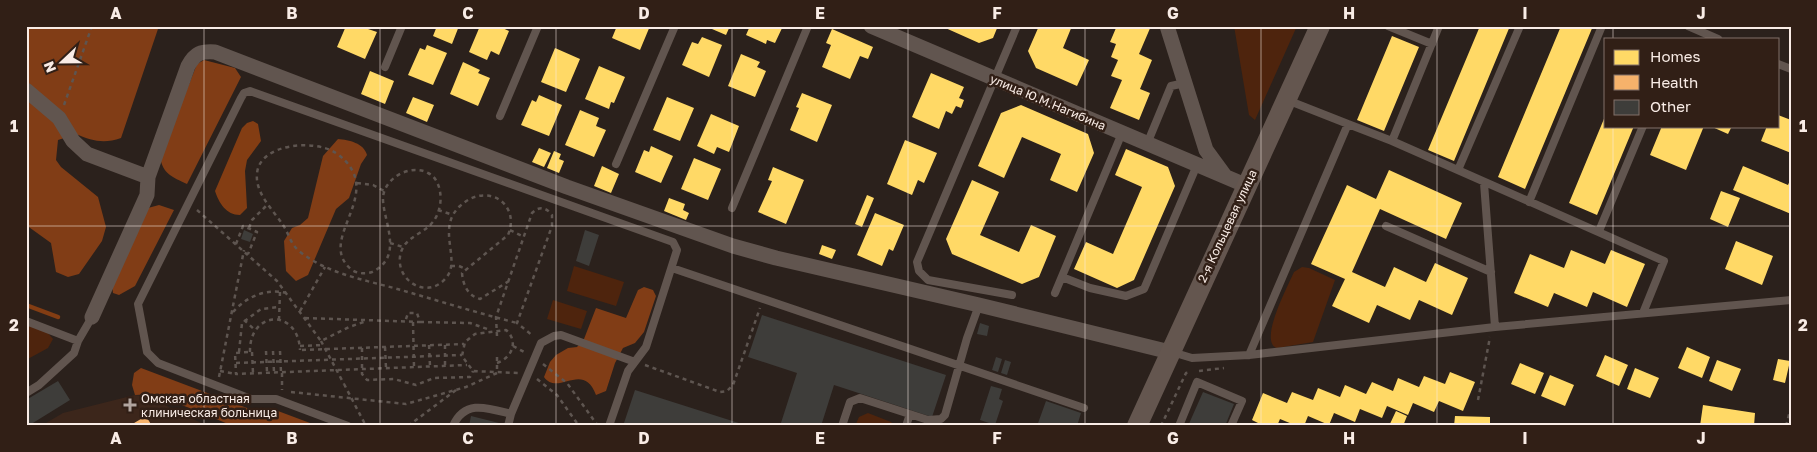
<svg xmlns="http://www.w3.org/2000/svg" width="1817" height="452" viewBox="0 0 1817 452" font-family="'Golos Text',sans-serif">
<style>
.built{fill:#3c261b}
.green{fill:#4e240d}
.forest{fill:#813d16}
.water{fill:#833d13}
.homes{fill:#ffd966}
.health{fill:#f6b26b}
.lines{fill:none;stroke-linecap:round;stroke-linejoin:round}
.stream{stroke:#833d13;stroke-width:4.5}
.building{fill:#3e3d3a}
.path{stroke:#5e5550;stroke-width:2.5;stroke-dasharray:4 4;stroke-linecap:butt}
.service{stroke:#61554f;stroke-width:8}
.minor{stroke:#61554f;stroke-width:15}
.secondary{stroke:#64564f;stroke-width:20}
.path-bridge{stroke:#5e5550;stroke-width:2.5;stroke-dasharray:4 4;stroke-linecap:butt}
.grid{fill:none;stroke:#f9ece6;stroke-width:1;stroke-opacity:0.55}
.poi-dot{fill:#b1a59f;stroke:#311f16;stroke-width:2}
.labels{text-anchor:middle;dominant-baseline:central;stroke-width:5;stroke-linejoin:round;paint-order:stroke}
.street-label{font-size:12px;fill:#f9ece6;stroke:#311f16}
.poi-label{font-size:12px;fill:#f9ece6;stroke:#311f16;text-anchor:start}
.neatline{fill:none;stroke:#f9ece6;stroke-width:2}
.grid-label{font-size:16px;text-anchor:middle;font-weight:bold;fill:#f9ece6}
</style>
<rect width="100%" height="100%" fill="#2b211c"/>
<path class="built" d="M135 395 149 397 207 426H41L63 413Z"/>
<path class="green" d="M1234 26H1297L1255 120 1249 115Z
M574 266 624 282 616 306 567 291Z
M1302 267 1309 268 1335 280 1313 342 1277 348C1258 342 1288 286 1294 272Z
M553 300 587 311 581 329 547 319Z
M26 324 47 332 53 339 48 348 26 360Z
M868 413 891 422 895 426H855L859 417Z"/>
<path class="forest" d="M26 26H159L121 138C104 144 92 141 76 134L58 140 56 160 61 167 98 197 106 227 102 241 79 274 68 277 56 272 51 243 26 225Z
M204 60 235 68 241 77 187 184C172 177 163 174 160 157L197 64Z
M338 139C349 140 364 143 367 155L361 164 349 198 336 209 308 275 296 281 286 271 284 241 292 228 300 225 308 218 323 156Z
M159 205 174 210 135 286 119 295 113 293 112 285 148 208Z
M644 287 653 290 656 296 644 332 635 343 623 348 615 363 606 391 596 395C583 360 558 397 544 377L550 362 556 355 568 348 577 347 584 339 596 308 626 318 638 290Z
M141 368 255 411 270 408 318 426H233L155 394 135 395 132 385 134 373Z"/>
<path class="water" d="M253 121 258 124 261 141 247 160 245 171 247 208 240 215C226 215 219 203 215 191L242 128 247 123Z"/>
<path class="homes" d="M346 26H369L368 29 377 32 365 59 337 47Z
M437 26H459L452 44 433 36Z
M480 26H498L509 31 499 55 491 51 487 60 469 52Z
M617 26H650L640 50 612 38Z
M705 26H730L726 35Z
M750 26H783L775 43 767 40 766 44 746 35Z
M941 26H998L993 38 979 43Z
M1039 26H1072L1063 48 1089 60 1077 86 1036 68 1028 51Z
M1113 26H1151L1139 54 1152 60 1140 89 1150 93 1139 120 1110 108 1122 80 1111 76 1118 60 1111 57 1116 44 1110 42 1116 28Z
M1480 26H1510L1454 161 1428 150Z
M1561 26H1593L1525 189 1498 177Z
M832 29 873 47 868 59 860 56 850 79 822 67 831 45 826 43Z
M1392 36 1419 47 1384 131 1357 120Z
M702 37 722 45 709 77 682 65 692 42 698 44Z
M427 45 447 53 433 85 408 75 420 48 425 50Z
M555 48 580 59 566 92 541 82Z
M741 54 760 62 757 67 766 71 755 97 728 86Z
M463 62 480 70 478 73 490 78 478 106 450 94Z
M599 66 625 77 614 103 611 102 609 109 585 99Z
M370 71 394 81 385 104 361 94Z
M931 73 964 87 959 98 964 100 961 108 956 106 952 114 946 111 939 129 912 117Z
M802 93 832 105 817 142 790 130 799 108 796 107Z
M539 95 562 105 549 136 521 125 532 100 536 102Z
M413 97 434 105 427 122 406 113Z
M667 97 694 108 680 141 653 130Z
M1021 105 1088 134 1094 153 1077 192 1050 180 1061 154 1022 137 1004 178 978 166 1001 113Z
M580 110 599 118 596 126 606 130 594 157 565 145Z
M711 114 739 126 729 152 717 147 714 154 697 146Z
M1606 114V126H1634L1597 215 1569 203Z
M1778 115 1791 120V153L1761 141 1767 126H1778Z
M1662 126H1704L1686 170 1650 155Z
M1710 126H1732L1728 134Z
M905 140 937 153 924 183 918 180 912 195 887 184Z
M651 146 673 156 661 183 635 172 644 150 649 152Z
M539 148 551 153 544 167 532 162Z
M1126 149 1168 167 1175 186 1134 280 1117 288 1074 269 1086 242 1113 254 1142 187 1115 175Z
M554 151 561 154 559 159 564 161 559 173 547 168Z
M694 158 721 169 708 200 681 189Z
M602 166 619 174 611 193 594 186Z
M1743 166 1788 185 1791 178V214L1733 190Z
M773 167 804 180 786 224 758 212 772 181 768 180Z
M1389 170 1462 203 1446 239 1380 209 1352 272 1385 287 1394 267 1426 282 1435 263 1468 278 1452 315 1419 300 1410 320 1377 305 1369 323 1332 306 1345 279 1311 264 1347 185 1376 199Z
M972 180 999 192 980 235 1019 252 1031 225 1056 236 1039 277 1022 284 952 254 946 239Z
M1721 191 1740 198 1728 227 1710 219Z
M867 195 874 198 862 227 855 224Z
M669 198 685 204 683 210 689 213 686 220 664 211Z
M875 213 904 225 893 251 889 249 882 266 857 255Z
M1736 241 1773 256 1762 285 1725 269Z
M822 245 836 250 832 259 819 254Z
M1571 250 1605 264 1611 250 1645 264 1627 307 1593 292 1587 307 1554 293 1548 307 1514 293 1530 254 1564 268Z
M1687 347 1710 357 1702 378 1678 368Z
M1605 355 1628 365 1619 386 1596 376Z
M1778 359 1790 361 1785 383 1773 380Z
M1717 360 1741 369 1732 391 1709 381Z
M1520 363 1544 373 1535 394 1511 384Z
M1635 368 1659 378 1650 398 1627 389Z
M1450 372 1475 382 1463 411 1439 401 1434 412 1413 403 1408 415 1387 406 1382 418 1360 409 1355 422 1334 413 1329 425 1308 416 1304 426H1297L1280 419 1277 426H1264L1252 420 1263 393 1287 403 1292 392 1313 400 1318 388 1340 397 1345 385 1366 394 1372 382 1393 391 1398 378 1419 387 1424 376 1445 384Z
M1550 375 1574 385 1565 406 1541 396Z
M1703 405 1755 413 1754 426H1700Z
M1396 411 1407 416 1403 426H1389Z
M1455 416 1490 417V426H1454Z"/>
<path class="health" d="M146 416 152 426H129Z"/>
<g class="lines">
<path class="stream" d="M26 305 58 317"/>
</g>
<path class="building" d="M244 230 253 234 250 242 241 239Z
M585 230 599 235 589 266 576 261Z
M762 315 946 375 932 417 834 385 821 426H780L797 373 748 357Z
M980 323 989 326 987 336 977 334Z
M996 357 1002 359 998 372 992 370Z
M1005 360 1011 362 1007 375 1001 373Z
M58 381 70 400 28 426 26 400Z
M991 386 1002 389 999 399 1003 401 995 425 980 420Z
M635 390 745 425V426H623Z
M1203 392 1234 404 1225 426H1188Z
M1046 401 1081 413 1077 426H1037Z
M471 416 499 423 498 426H469Z"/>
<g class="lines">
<path class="path" d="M64 105 92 26
M357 183 373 185 384 191
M197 210 277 281 321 341 349 327 367 321
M438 210 453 215
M249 228 252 220 268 204
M510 230 524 237
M390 243 403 247
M236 244 243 226 257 232 248 254
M451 266H459L466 269
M509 281 480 299C468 296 463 285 462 273L508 235C521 204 487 181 460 206 435 229 463 261 445 279 425 301 393 278 401 252 408 231 435 235 440 205 442 194 439 178 428 173 410 163 382 179 383 200 384 223 404 257 372 272 367 274 358 274 352 270 313 239 391 192 336 153 315 139 259 143 257 174 255 193 273 210 283 225 289 234 290 243 299 251 327 274 366 280 401 290 439 301 478 313 517 323
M300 311 325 267
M233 312C246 297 266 288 286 293
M305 318 420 322 417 313H408L405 322
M244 320 255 330
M279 320 280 292
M413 322 414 367
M420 322 470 323 490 330
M497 336 496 317 532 213C539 206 546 207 552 215V226L517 323 533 336
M429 345 430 366
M445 345V366
M300 346 323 345
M513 346 526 353
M385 347 386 368
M362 348V374L367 380 394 379 416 385 434 378 470 377 473 371
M302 350 464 344
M266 351 267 372
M273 351 274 372
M280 351 281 372
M239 352 242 323 261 309 279 307
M248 352 235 353 236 374 467 365
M250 352C249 310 298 308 300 350
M252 352 253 373
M236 363 462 355
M497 363C512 358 519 341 506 330L475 334 465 342 462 356 473 371 518 373
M543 364 567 383 598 426
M645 365 720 392 727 391 733 385 760 308
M220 371 236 374
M1199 371 1224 368
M282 373V390
M219 377 244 250
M537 379 557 395 579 426
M344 384 366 426
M291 392 406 404 466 387 497 373V353
M1478 400 1490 337
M408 426 456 390
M1161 426 1186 373 1191 372
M1786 426 1791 407"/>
<path class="service" d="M1388 26 1432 44
M1688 26 1718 39
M1778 64 1791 69
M385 67 402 26
M1287 100 1348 124
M500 116 538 26
M1392 141 1439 26
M1147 144 1171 86 1185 83
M616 164 675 26
M1458 170 1520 26
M1484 183 1495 327
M1529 202 1602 26
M732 208 808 26
M1386 226 1491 272
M1599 231 1643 126
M672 268 1084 408
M1062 277 1090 288 1126 296 1144 289 1197 165
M1055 293 1122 133
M1012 295 928 280 919 271 917 262 1017 26
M26 321 78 341
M1172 352 1192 358 1249 355 1495 327 1791 300
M1249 355 1348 124 1392 141 1664 261 1643 313
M26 393 39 385 74 353 78 341 92 317
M348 426 276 399H251L158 363 147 352 138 304 241 98 244 93 250 91 673 242 677 250 646 347 628 371 609 426
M453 426C465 399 488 408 511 414
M508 426 511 414 541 343 554 336 561 335 635 362
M842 426 850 402 860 398 928 420 941 419 945 415 967 338 979 305
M906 426 910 414
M1179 426 1197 382 1242 401 1231 426"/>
<path class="minor" d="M871 26 1245 185
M1167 26 1206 150 1225 176
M26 90 59 118 73 141 87 154 148 177
M92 317 147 195 148 177 188 66C195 53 201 51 215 52L567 187 733 246 776 258 979 305 1170 352"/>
<path class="secondary" d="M1137 426 1320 26"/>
<path class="path-bridge" d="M321 341 344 384"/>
</g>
<path class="grid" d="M204 26V426M380 26V426M556 26V426M732 26V426M908 26V426M1085 26V426M1261 26V426M1437 26V426M1613 26V39M1613 126V426M26 226H1791"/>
<path class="poi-dot" d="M127.5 397.5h5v5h5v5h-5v5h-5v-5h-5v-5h5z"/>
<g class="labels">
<g class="street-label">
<text transform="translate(1048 102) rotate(23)">улица Ю.М.Нагибина</text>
<text transform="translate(1227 226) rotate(-65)">2-я Кольцевая улица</text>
</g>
<g class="poi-label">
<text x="141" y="398">Омская областная<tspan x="141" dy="14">клиническая больница</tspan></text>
</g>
</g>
<rect width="1817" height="452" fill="none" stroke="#311f16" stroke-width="55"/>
<rect x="1604" y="38" width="175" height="90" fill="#311f16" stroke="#817169"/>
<rect x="1614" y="50" width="25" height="15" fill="#ffd966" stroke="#817169"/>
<text x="1650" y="62" font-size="15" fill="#f9ece6">Homes</text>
<rect x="1614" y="75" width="25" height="15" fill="#f6b26b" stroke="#817169"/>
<text x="1650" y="88" font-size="15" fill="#f9ece6">Health</text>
<rect x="1614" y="100" width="25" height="15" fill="#3e3d3a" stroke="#817169"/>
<text x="1650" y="112" font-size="15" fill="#f9ece6">Other</text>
<g transform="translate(62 62) rotate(248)" stroke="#311f16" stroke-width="4" paint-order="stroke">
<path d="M0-4L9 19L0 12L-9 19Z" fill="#f9ece6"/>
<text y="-8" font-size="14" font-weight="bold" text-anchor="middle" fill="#f9ece6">N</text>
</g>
<rect x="28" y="28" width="1762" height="396" class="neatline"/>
<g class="grid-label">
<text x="116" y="19">A</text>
<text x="292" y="19">B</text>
<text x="468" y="19">C</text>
<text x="644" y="19">D</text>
<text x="820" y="19">E</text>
<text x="997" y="19">F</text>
<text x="1173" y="19">G</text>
<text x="1349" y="19">H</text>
<text x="1525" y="19">I</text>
<text x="1701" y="19">J</text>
<text x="14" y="132">1</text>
<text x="1803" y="132">1</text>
<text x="14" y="331">2</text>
<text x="1803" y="331">2</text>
<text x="116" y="444">A</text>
<text x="292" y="444">B</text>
<text x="468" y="444">C</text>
<text x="644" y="444">D</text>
<text x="820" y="444">E</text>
<text x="997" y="444">F</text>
<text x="1173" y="444">G</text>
<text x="1349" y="444">H</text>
<text x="1525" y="444">I</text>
<text x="1701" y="444">J</text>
</g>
</svg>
